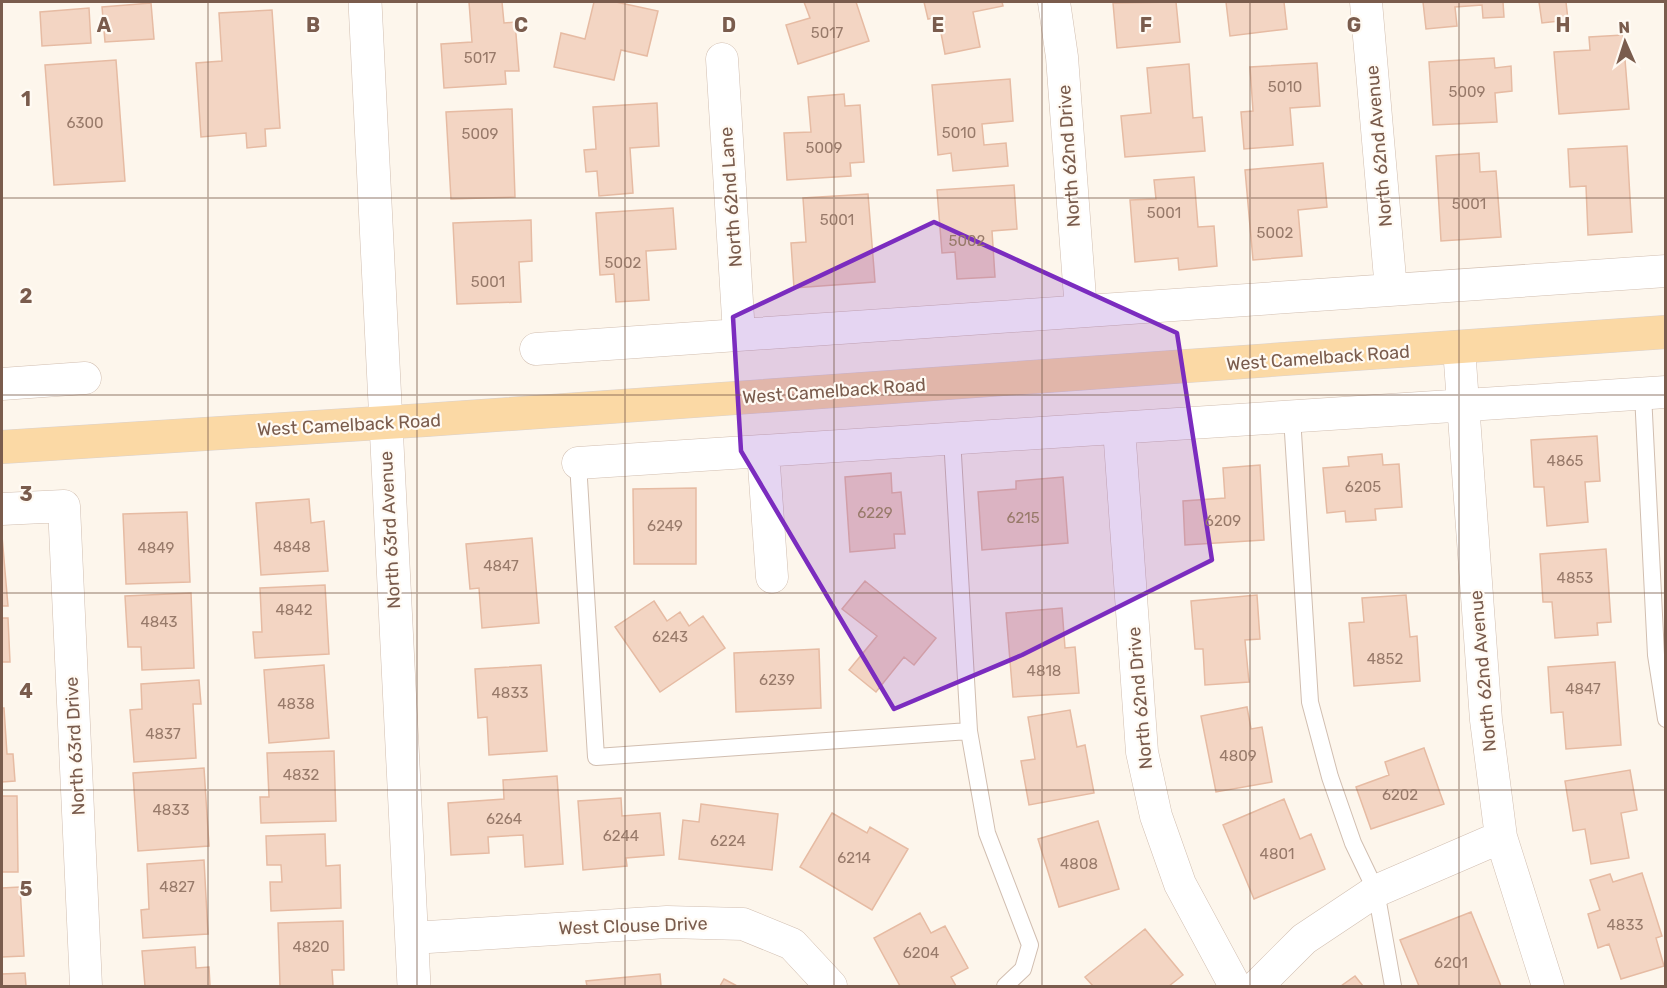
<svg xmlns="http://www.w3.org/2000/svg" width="1667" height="988" viewBox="0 0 1667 988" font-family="Rubik,sans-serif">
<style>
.building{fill:#f3d5c3;stroke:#e6bba3;stroke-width:1.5}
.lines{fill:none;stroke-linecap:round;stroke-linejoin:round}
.service-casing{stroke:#d1beb0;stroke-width:18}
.minor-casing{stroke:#d1beb0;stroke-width:33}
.tertiary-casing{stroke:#d1beb0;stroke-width:34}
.primary-casing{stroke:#dad1cd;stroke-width:34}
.service{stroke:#fff;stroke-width:16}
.minor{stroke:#fff;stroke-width:32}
.tertiary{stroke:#fff;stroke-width:33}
.primary{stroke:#fbd9a5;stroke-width:33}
.marked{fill:#7b2cbf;fill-opacity:0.2;stroke:#7b2cbf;stroke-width:4.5;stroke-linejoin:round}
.grid{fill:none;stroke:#7a5c4d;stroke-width:1.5;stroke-opacity:0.55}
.labels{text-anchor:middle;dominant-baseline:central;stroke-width:4.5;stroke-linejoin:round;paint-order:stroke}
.number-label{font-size:15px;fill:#987a6a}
.street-label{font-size:18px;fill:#7a5c4d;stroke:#fffaf3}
.grid-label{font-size:20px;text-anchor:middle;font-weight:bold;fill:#7a5c4d;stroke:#fffaf3;stroke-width:4.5;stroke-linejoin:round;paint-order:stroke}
</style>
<rect width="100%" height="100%" fill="#fdf6ec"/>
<path class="building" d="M469 2H502L504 23 515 22 519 71H505L506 84 444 88 441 44 472 42Z
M594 2H616L658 11 647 56 621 50 614 80 554 67 561 33 585 39Z
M804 2H856L869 41 798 64 786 25 810 18Z
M924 2H1002L1003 6 973 12 980 47 945 54 938 17 928 19Z
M1176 2 1180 42 1117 48 1113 3Z
M1226 2H1284L1287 29 1230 36Z
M1423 2H1503L1504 17 1483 18 1482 5 1455 7 1457 26 1426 29Z
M1539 2H1566L1568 20 1542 23Z
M151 3 154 39 105 42 102 7Z
M89 8 91 43 42 46 40 12Z
M272 10 280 128 265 129 266 146 247 148 246 133 201 137 196 63 222 61 219 13Z
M1623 35 1629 109 1559 114 1554 52 1590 50 1589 37Z
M1494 58 1495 68 1511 66 1512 91 1495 93 1497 122 1433 125 1429 62Z
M116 60 125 181 54 185 45 65Z
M1317 63 1320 106 1290 108 1293 145 1244 149 1241 112 1253 111 1250 67Z
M1189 64 1193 118 1202 117 1205 151 1125 157 1121 116 1151 113 1147 68Z
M1010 79 1013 121 982 124 984 145 1006 143 1008 166 953 171 951 153 938 155 932 85Z
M844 94 845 106 860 105 864 162 850 163 851 176 787 180 784 133 811 132 808 97Z
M657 103 659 146 630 148 633 193 599 196 597 171 586 172 584 150 596 149 593 107Z
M512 109 515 197 451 199 446 112Z
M1627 146 1632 232 1588 235 1586 186 1570 187 1568 149Z
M1479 153 1480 172 1496 171 1501 237 1441 241 1436 156Z
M1323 163 1327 207 1298 210 1302 256 1253 260 1245 170Z
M1194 177 1198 227 1214 226 1217 266 1179 270 1178 258 1135 262 1130 200 1156 199 1154 180Z
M1014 185 1017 229 992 231 995 277 957 279 955 252 942 253 937 190Z
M868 194 875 282 794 288 791 243 806 242 803 198Z
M673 208 676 249 646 251 649 300 616 302 614 274 600 275 596 213Z
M531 220 532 261 519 262 521 302 457 304 453 223Z
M1597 436 1600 481 1585 482 1588 522 1547 526 1544 487H1534L1531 440Z
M1382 454 1383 465 1399 464 1402 507 1375 509 1376 520 1346 522 1345 511 1327 513 1323 468 1349 466 1348 457Z
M1260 465 1264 540 1185 545 1183 501 1225 498 1223 468Z
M891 473 892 493 901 492 905 534H894L895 548 850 552 845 477Z
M1063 477 1068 543 982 550 978 492 1016 489V481Z
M696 488V564H634L633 489Z
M309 499 311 523 324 521 328 571 261 575 256 503Z
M187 512 190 582 126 584 123 514Z
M2 536 8 606H2Z
M532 538 539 623 482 628 479 588 470 589 466 544Z
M1606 549 1611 622 1597 623 1598 635 1555 638 1552 602H1543L1540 554Z
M865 581 936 638 914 665 904 657 876 692 849 670 877 636 842 609Z
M325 585 329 654 255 658 253 632H262L260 588Z
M191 593 194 668 142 670 141 647H128L125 596Z
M1257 595 1260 639 1245 640 1249 682 1205 685 1203 649H1195L1191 601Z
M1406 595 1410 637 1417 636 1420 681 1354 686 1349 623 1364 622 1362 598Z
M654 601 667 621 680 612 689 626 703 616 725 648 660 692 615 627Z
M1062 608 1065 648 1075 647 1079 693 1013 697 1006 613Z
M2 618H8L10 662H2Z
M819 649 821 708 736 712 734 653Z
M1615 662 1621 745 1566 749 1563 712 1551 713 1548 667Z
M324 665 329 738 269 743 264 670Z
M541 665 547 751 489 755 487 717 478 718 475 669Z
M199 680 201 704H193L196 758 134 762 130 710 142 709 141 684Z
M1247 707 1251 729 1262 727 1272 782 1216 792 1201 716Z
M2 708H4L7 754H13L15 781 2 782Z
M1070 710 1077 747 1085 745 1094 793 1029 805 1021 761 1035 759 1028 717Z
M1424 748 1444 804 1371 829 1356 787 1389 775 1385 762Z
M334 751 336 821 261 823 260 797H269L267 753Z
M204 768 209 846 138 851 133 773Z
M1630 770 1637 810 1621 813 1629 858 1591 864 1585 829 1573 831 1565 781Z
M557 776 563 864 525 867 523 835 488 837 489 853 451 855 448 803 504 799 503 780Z
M2 796H17L18 872H2Z
M621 798 622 816 660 813 664 855 626 858 627 866 583 870 578 801Z
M1284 799 1300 839 1311 834 1325 869 1254 899 1223 825Z
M701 804 778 814 772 870 679 859 683 820 699 822Z
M832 813 867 833 870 827 908 849 872 910 800 867Z
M1098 821 1119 889 1059 907 1038 839Z
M325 834 326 866 340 865 341 908 271 911 270 882H282L281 865H267L266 836Z
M204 860 208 934 143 938 141 910 149 909 147 864Z
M1642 873 1662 936 1656 938 1664 966 1621 979 1609 944 1598 948 1588 914 1600 910 1590 880 1610 874 1613 882Z
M20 887 24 956 2 957V888Z
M1471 912 1501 986H1419L1400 940Z
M920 913 931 933 945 926 968 968 951 977 956 986H900L874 938Z
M343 921 344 970H332L333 986H280L278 923Z
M1145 929 1183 975 1169 986H1093L1085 977Z
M195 947 196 968 209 967 210 986H145L142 951Z
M25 973 26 986H2V974Z
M660 974 661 986H587L586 981Z
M1355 976 1363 986H1341Z
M724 979 737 986H720Z"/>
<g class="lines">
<g class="service-casing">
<path id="service" d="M1643 394 1656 655 1666 719
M1292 417 1310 702 1330 777 1353 843 1376 891 1393 986
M952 438 969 731 987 833 1030 945 1023 969 1005 986
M578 463 596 757 969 731"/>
</g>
<g class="minor-casing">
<path id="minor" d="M1054 2 1062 57 1081 311
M1366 2 1391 290
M722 59 739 334
M1459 348 1486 720 1501 837 1548 986
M536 349 1666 271
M2 384 85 378
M1119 428 1142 752 1156 816 1180 884 1235 986
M763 451 772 577
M578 463 1666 392
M2 509 64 506 86 986
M412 938 667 922 743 924 792 944 831 986
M1257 986 1304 939 1376 891 1501 837"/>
</g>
<g class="tertiary-casing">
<path id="tertiary" d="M365 2 414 986"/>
</g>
<g class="primary-casing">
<path id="primary" d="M2 447 425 420 1666 332"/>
</g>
<use href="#service" class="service"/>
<use href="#minor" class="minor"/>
<use href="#tertiary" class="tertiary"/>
<use href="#primary" class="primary"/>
</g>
<path class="marked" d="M934 222 1177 333 1212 560 1022 655 894 709 741 451 733 317Z"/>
<path class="grid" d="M208 2V986M417 2V986M625 2V986M834 2V986M1042 2V986M1250 2V986M1459 2V986M2 198H1666M2 395H1666M2 593H1666M2 790H1666"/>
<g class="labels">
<g class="number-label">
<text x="827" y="33">5017</text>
<text x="480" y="58">5017</text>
<text x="1285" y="87">5010</text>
<text x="1467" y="92">5009</text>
<text x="85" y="123">6300</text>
<text x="959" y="133">5010</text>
<text x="480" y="134">5009</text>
<text x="824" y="148">5009</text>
<text x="1469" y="204">5001</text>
<text x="1164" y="213">5001</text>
<text x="837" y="220">5001</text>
<text x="1275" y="233">5002</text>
<text x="967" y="241">5002</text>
<text x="623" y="263">5002</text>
<text x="488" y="282">5001</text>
<text x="1565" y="461">4865</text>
<text x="1363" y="487">6205</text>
<text x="875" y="513">6229</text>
<text x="1023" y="518">6215</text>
<text x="1223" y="521">6209</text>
<text x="665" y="526">6249</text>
<text x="292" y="547">4848</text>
<text x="156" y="548">4849</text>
<text x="501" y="566">4847</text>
<text x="1575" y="578">4853</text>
<text x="294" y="610">4842</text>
<text x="159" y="622">4843</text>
<text x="670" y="637">6243</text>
<text x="1385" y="659">4852</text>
<text x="1044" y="671">4818</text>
<text x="777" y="680">6239</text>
<text x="1583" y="689">4847</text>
<text x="510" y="693">4833</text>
<text x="296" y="704">4838</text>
<text x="163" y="734">4837</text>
<text x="1238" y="756">4809</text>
<text x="301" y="775">4832</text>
<text x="1400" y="795">6202</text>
<text x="171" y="810">4833</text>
<text x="504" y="819">6264</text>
<text x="621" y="836">6244</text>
<text x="728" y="841">6224</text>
<text x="1277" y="854">4801</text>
<text x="854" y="858">6214</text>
<text x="1079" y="864">4808</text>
<text x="177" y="887">4827</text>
<text x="1625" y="925">4833</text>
<text x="311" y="947">4820</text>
<text x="921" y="953">6204</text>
<text x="1451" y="963">6201</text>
</g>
<g class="street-label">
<text transform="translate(1379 146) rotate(-95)">North 62nd Avenue</text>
<text transform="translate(1069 156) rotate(-94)">North 62nd Drive</text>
<text transform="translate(731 197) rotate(-94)">North 62nd Lane</text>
<text transform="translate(1318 358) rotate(-4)">West Camelback Road</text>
<text transform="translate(834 391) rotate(-4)">West Camelback Road</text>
<text transform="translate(349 425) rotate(-3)">West Camelback Road</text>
<text transform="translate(390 530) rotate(-93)">North 63rd Avenue</text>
<text transform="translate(1483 671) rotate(-95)">North 62nd Avenue</text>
<text transform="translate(1140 698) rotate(-95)">North 62nd Drive</text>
<text transform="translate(75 746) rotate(-93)">North 63rd Drive</text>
<text transform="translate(633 926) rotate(-2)">West Clouse Drive</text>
</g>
</g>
<g class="grid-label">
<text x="104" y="32">A</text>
<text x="313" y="32">B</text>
<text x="521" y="32">C</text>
<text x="729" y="32">D</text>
<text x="938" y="32">E</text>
<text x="1146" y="32">F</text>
<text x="1354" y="32">G</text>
<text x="1563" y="32">H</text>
<text x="26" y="106">1</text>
<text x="26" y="303">2</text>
<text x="26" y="501">3</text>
<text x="26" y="698">4</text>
<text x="26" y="896">5</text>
</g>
<rect width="1667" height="988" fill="none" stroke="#7a5c4d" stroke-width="6"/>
<g transform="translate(1625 42) rotate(357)" stroke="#fffaf3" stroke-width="4.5" paint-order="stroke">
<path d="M0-4.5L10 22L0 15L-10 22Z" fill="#7a5c4d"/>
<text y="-9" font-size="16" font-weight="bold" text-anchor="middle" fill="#7a5c4d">N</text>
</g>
</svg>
